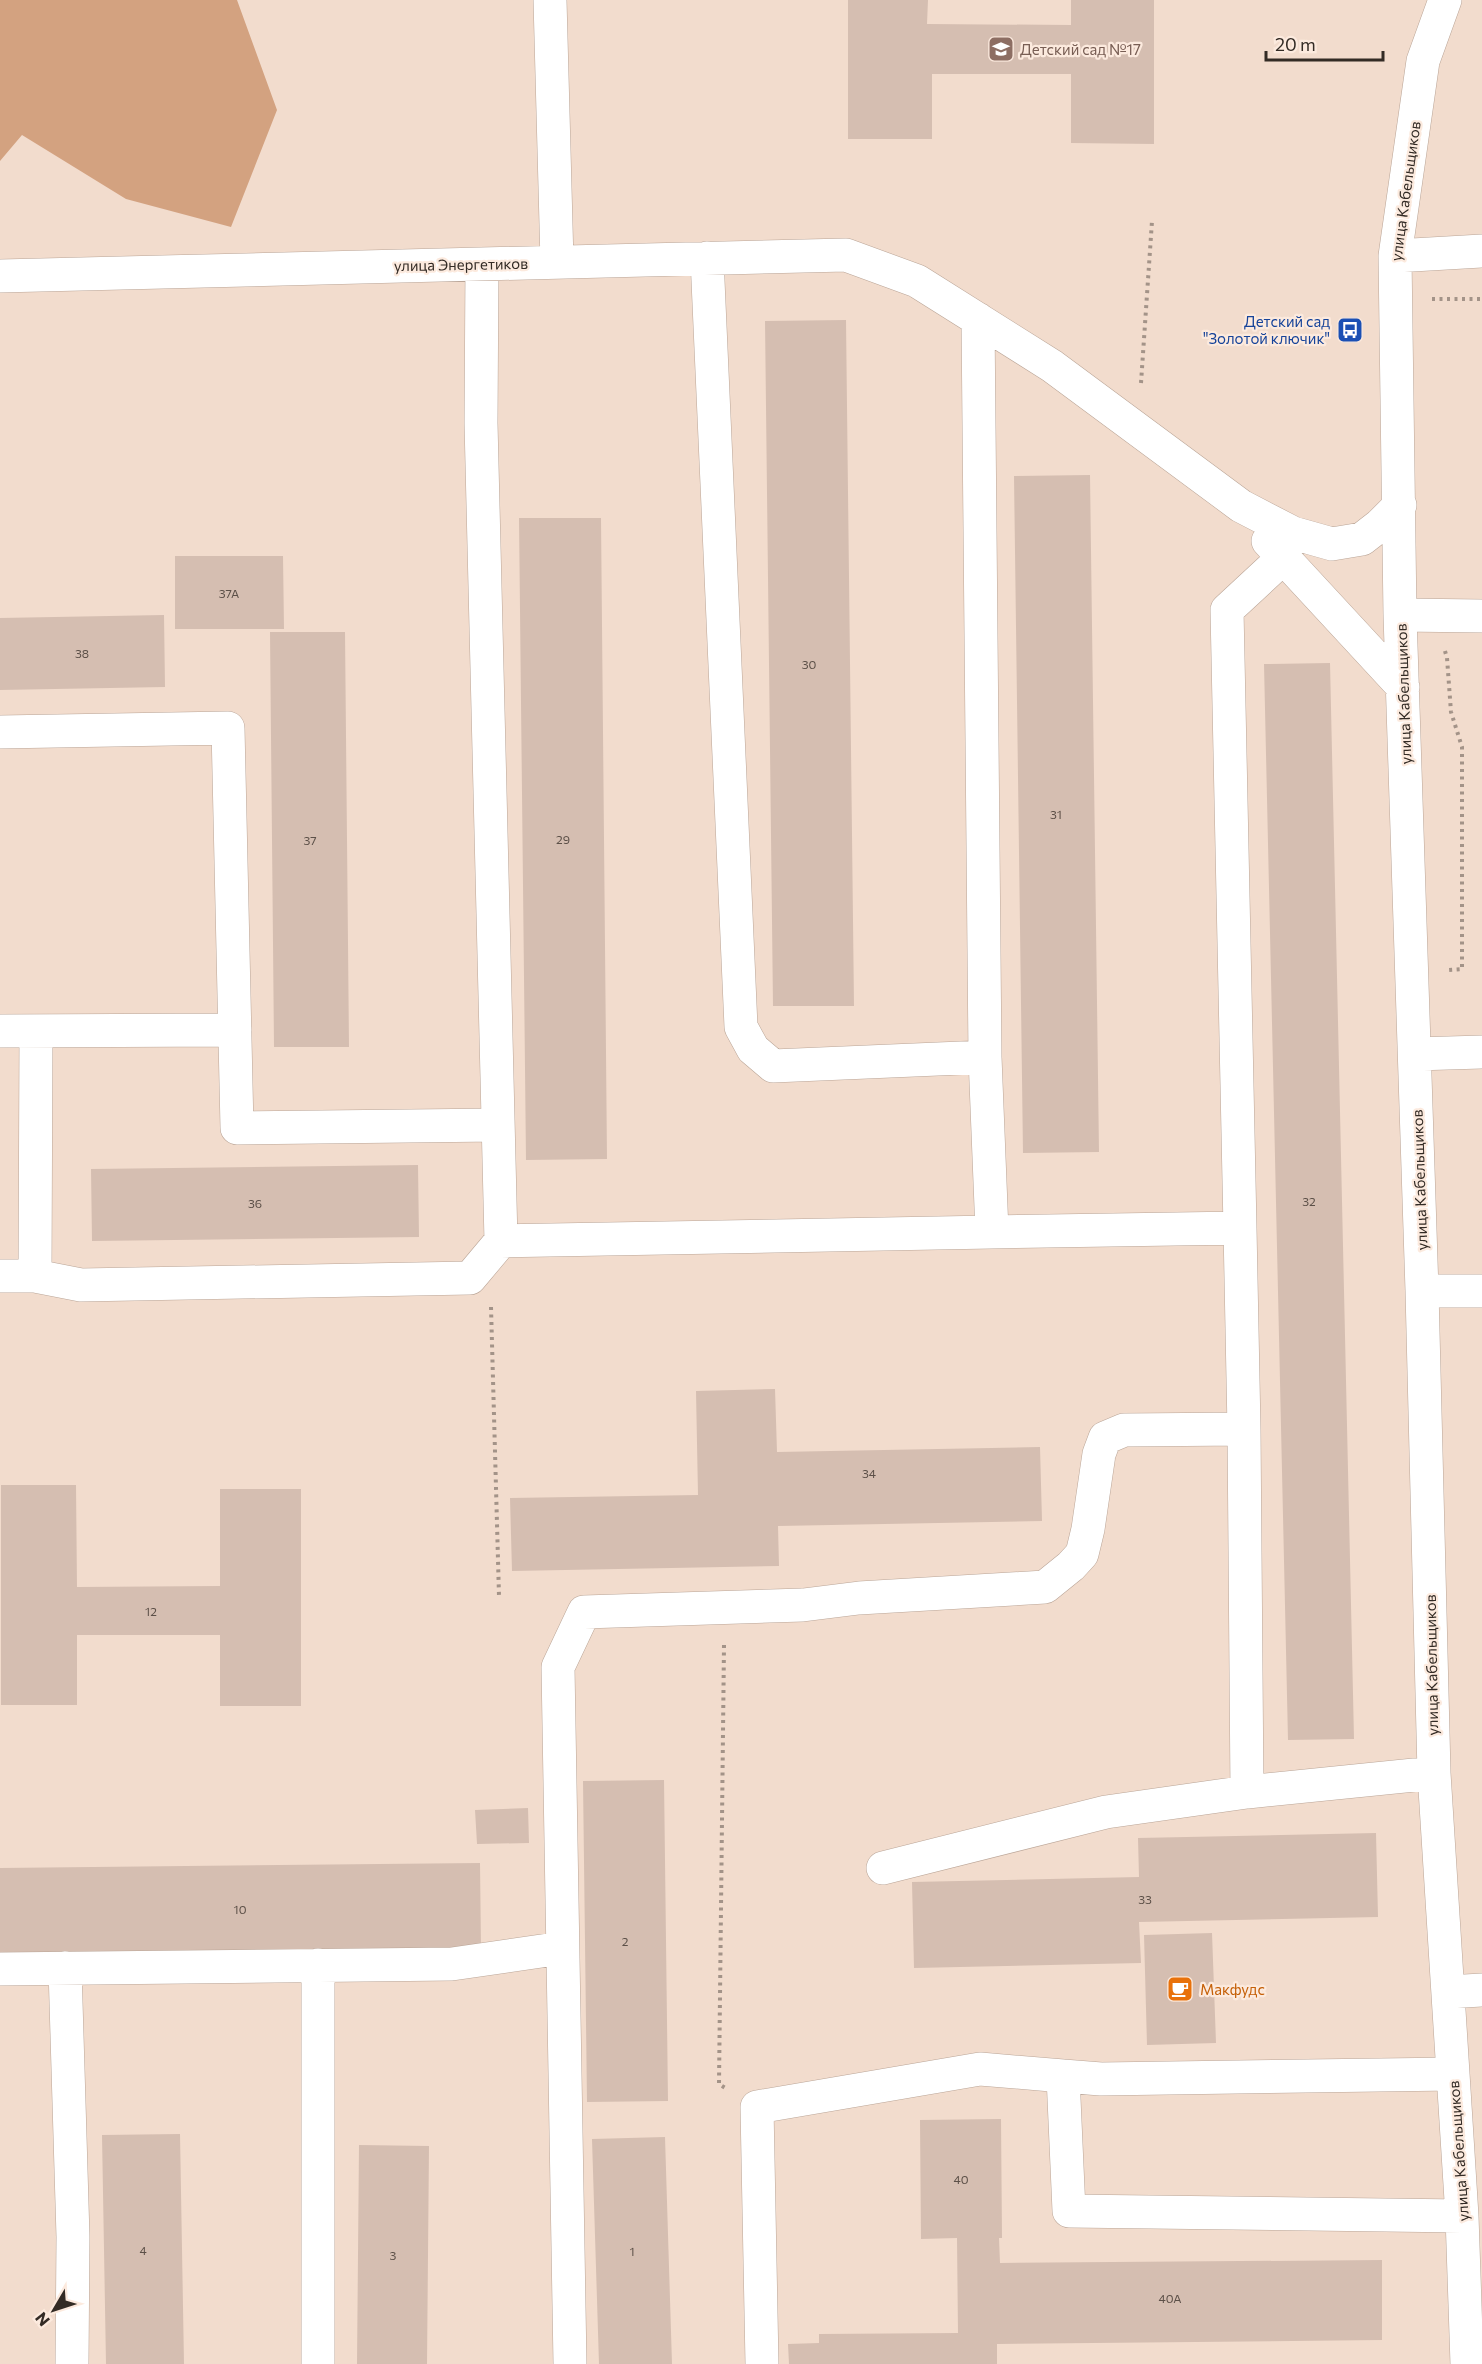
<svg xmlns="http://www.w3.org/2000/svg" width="1482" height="2364" viewBox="0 0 1482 2364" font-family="Commissioner,sans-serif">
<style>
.green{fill:#d3a280}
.building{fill:#d5beb1}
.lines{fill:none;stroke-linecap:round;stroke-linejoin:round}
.minor-casing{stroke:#baa597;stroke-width:34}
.path{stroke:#a39388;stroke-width:4;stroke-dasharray:3 4.5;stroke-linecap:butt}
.minor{stroke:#fff;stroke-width:33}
.labels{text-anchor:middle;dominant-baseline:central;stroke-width:4.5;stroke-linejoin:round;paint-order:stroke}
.number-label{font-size:12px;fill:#5c5048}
.education-label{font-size:15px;fill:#785e54;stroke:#fceade;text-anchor:start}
.street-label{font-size:15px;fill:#332b25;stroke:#fceade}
.transit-label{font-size:15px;fill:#164399;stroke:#fceade;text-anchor:end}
.food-label{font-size:15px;fill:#c56008;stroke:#fceade;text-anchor:start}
</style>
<rect width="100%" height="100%" fill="#f2dccd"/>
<path class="green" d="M0 0H237L277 110 231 227 126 199 22 135 0 161Z"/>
<path class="building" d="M848 0H928L927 24 1071 25V0H1154V144L1071 143V74H932V139H848Z
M846 320 854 1006H773L765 321Z
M1090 475 1099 1152 1023 1153 1014 476Z
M519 518H601L607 1159 526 1160Z
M175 556H283L284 629H175Z
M164 615 165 687 0 690V618Z
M270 632H345L349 1047H274Z
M1330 663 1354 1739 1288 1740 1264 664Z
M418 1165 419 1237 92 1241 91 1169Z
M775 1389 777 1452 1040 1447 1042 1521 778 1526 779 1566 512 1571 510 1498 698 1495 696 1391Z
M1 1485H76L77 1587 220 1586V1489H301V1706H220V1635H77V1705H1Z
M664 1780 668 2101 587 2102 583 1781Z
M528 1808 529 1843 477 1844 475 1810Z
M1376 1833 1378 1917 1139 1922 1141 1963 914 1968 912 1882 1139 1877 1138 1838Z
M480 1863 481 1950 0 1954V1868Z
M1212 1933 1216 2043 1147 2045 1144 1935Z
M1001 2119 1002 2238H999L1000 2263 1382 2260V2340L997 2344V2364H789L788 2344 819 2343V2334L958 2333 957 2238 921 2239 920 2120Z
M180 2134 184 2364H106L102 2135Z
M665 2137 672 2364H599L592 2139Z
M359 2145 429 2146 427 2364H357Z"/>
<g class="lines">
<g class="minor-casing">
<path id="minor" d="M550 0 557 262
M1445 0 1423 61 1395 256 1400 615 1422 1291 1434 1773 1462 2216 1467 2364
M1395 256 1482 251
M707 258 741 1027 753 1049 773 1066 985 1057
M482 264 481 423 501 1241 992 1232 985 1057 978 319
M0 276 846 255 917 281 1052 366 1241 506 1293 533 1332 544 1362 539 1380 525 1400 505
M1268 541 1403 687
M1400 615 1482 616
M0 732 228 728 237 1128 498 1125
M0 1031 235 1030
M1415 1054 1482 1052
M992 1232 1240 1228 1227 610 1283 558
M0 1276H35L36 1031
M35 1276 81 1285 470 1278 501 1241
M1422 1291H1482
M1247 1792 1434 1773
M883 1868 1106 1812 1247 1792 1244 1429 1240 1228
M318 1965V2364
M65 1968 73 2237 72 2364
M0 1969 452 1964 562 1948
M1448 1992 1482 1990
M1453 2074 1101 2079 1063 2076 1069 2211 1462 2216
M570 2364 558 1667 584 1612 803 1605 859 1598 1045 1587 1071 1566 1082 1554 1088 1529 1099 1454 1105 1438 1124 1430 1244 1429
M762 2364 757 2107 980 2069 1063 2076"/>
</g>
<path class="path" d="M1432 299H1482
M1141 383 1152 221
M1445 651 1447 658 1451 712 1462 747V969L1448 970
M491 1307 499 1596
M724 1645 719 2084 727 2089"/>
<use href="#minor" class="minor"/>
</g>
<defs>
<g id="school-square" transform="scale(1.35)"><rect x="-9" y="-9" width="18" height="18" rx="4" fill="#8d6e63" stroke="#fceade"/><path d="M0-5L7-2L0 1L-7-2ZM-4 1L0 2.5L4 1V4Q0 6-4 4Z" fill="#fff"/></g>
<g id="bus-square" transform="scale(1.35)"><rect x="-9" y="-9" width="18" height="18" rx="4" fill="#1a4fb4" stroke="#fceade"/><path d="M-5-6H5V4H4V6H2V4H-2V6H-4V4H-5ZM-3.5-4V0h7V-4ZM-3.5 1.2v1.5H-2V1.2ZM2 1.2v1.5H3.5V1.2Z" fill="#fff"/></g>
<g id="cafe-square" transform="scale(1.35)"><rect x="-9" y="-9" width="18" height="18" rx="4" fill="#e8710a" stroke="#fceade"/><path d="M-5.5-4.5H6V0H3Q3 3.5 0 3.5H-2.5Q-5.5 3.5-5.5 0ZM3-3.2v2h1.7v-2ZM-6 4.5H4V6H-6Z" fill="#fff"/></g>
</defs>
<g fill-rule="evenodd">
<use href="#school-square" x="1001" y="49"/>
<use href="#bus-square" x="1350" y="330"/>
<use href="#cafe-square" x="1180" y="1989"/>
</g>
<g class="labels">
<g class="number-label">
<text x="229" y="593">37А</text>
<text x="82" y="653">38</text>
<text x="809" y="664">30</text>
<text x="1056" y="814">31</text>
<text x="563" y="839">29</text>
<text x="310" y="840">37</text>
<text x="1309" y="1201">32</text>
<text x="255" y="1203">36</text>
<text x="869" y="1473">34</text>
<text x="151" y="1611">12</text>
<text x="1145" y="1899">33</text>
<text x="240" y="1909">10</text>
<text x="625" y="1941">2</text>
<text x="961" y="2179">40</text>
<text x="143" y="2250">4</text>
<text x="632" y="2251">1</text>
<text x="393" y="2255">3</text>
<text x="1170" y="2298">40А</text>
</g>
<g class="education-label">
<text x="1020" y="49">Детский сад №17</text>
</g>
<g class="street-label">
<text transform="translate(1405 191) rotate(-82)">улица Кабельщиков</text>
<text transform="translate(461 264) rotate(-1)">улица Энергетиков</text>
<text transform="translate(1403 694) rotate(-92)">улица Кабельщиков</text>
<text transform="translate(1419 1180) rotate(-92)">улица Кабельщиков</text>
<text transform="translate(1431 1665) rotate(-91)">улица Кабельщиков</text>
<text transform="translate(1458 2151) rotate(-94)">улица Кабельщиков</text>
</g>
<g class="transit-label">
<text x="1330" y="321">Детский сад<tspan x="1330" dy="17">"Золотой ключик"</tspan></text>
</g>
<g class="food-label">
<text x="1200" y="1989">Макфудс</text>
</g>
</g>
<g transform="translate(54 2310) rotate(231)" stroke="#fceade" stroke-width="4.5" paint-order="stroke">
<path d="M0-4.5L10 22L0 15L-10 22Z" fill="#332b25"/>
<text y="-9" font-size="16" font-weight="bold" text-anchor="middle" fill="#332b25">N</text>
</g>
<path d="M1266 51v9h117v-9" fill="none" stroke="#332b25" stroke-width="3"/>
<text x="1275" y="51" font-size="18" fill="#332b25" stroke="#fceade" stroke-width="4.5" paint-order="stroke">20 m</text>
</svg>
